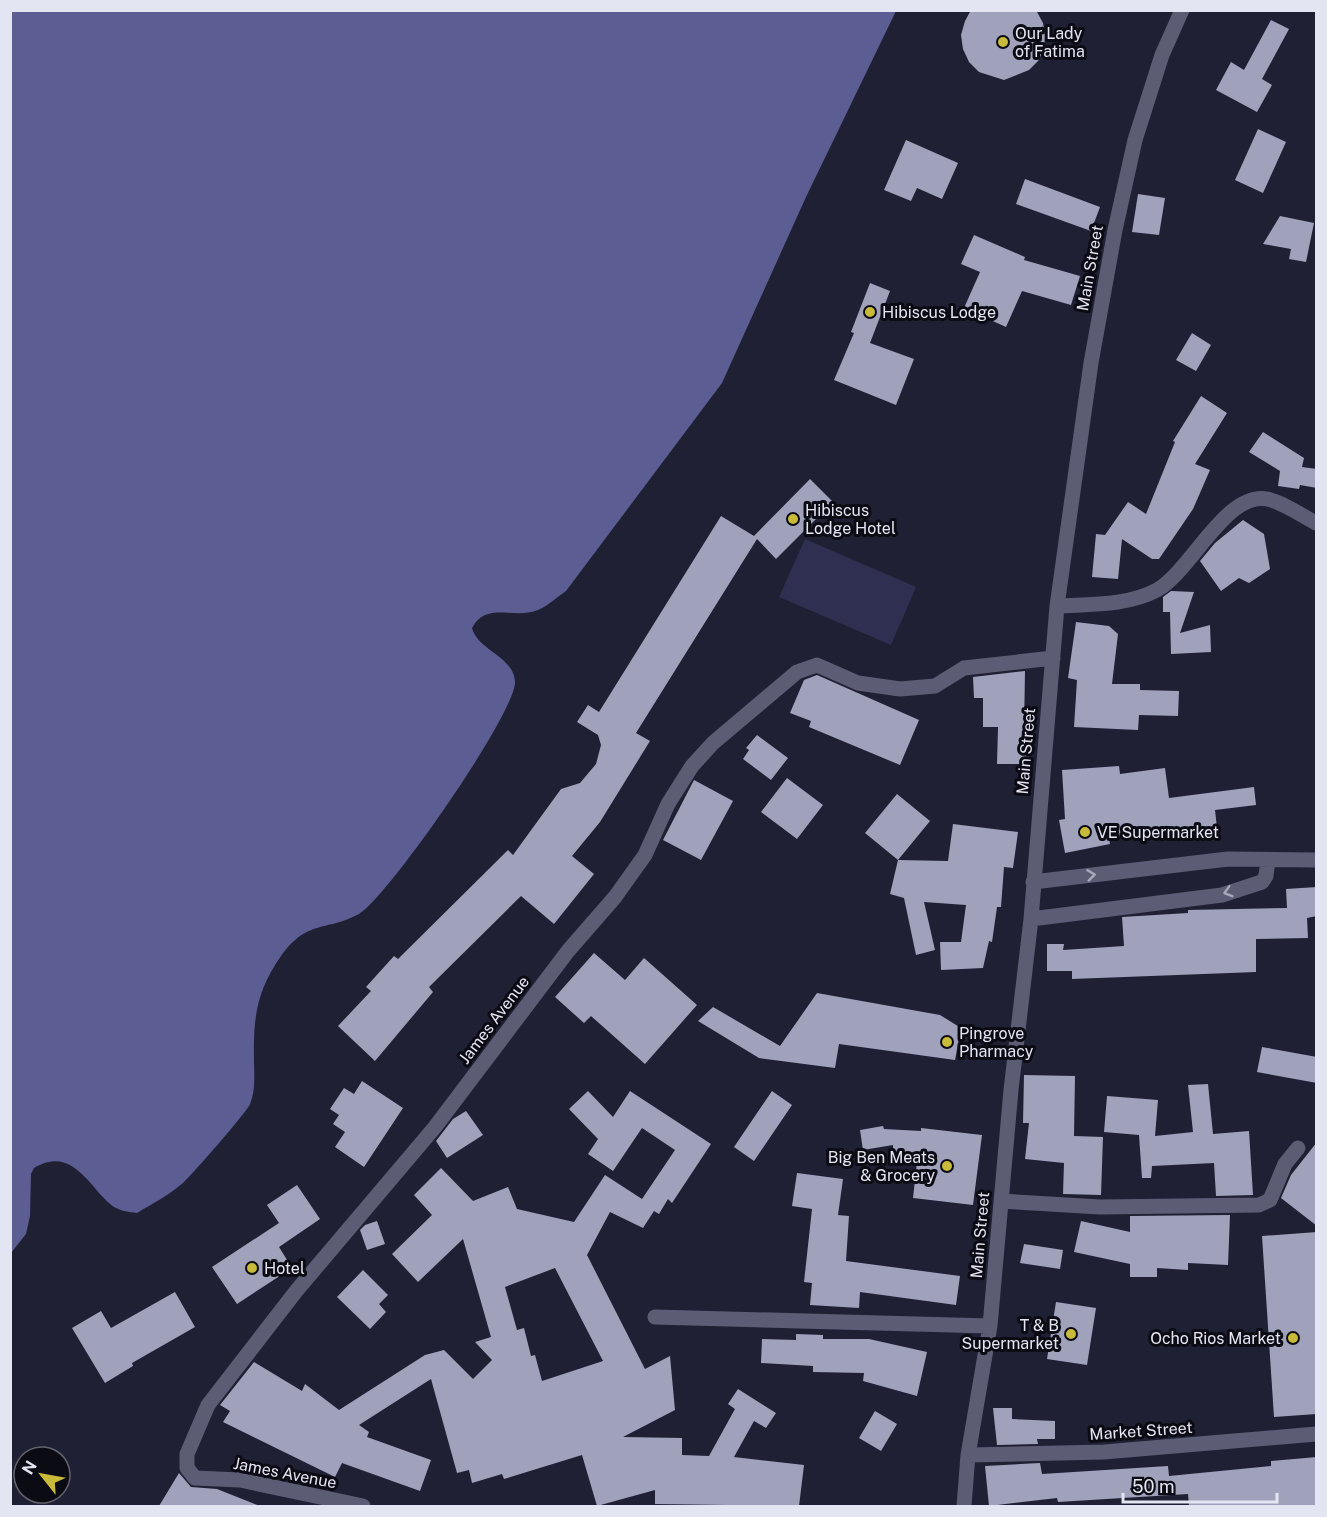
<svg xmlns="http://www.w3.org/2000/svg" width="1327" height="1517" viewBox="0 0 1327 1517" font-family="'Public Sans',sans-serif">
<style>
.green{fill:#2f2f51}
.water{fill:#5c5d93}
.building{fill:#a0a2bc;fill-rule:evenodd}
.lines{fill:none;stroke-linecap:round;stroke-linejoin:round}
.minor{stroke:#5c5d75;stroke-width:15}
.oneway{stroke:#a7a8ba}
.poi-dot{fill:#caba3a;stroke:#0a0b13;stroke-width:2}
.labels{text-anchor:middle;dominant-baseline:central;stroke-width:6;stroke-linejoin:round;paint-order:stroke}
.poi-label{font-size:16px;fill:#e4e5f3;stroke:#0a0b13;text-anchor:start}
.street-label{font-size:16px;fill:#e4e5f3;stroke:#0a0b13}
</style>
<rect width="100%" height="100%" fill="#1f2033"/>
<path class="green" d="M805 539 916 587 891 645 779 597Z"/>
<path class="water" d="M11 10 896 11 806 197 722 383 566 591C557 597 548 606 538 610 515 620 486 601 472 628 478 651 514 656 515 682 516 713 387 898 359 914 325 932 308 919 281 956 257 990 253 1018 254 1059 254 1073 256 1090 250 1104 247 1112 191 1176 183 1183 169 1195 152 1204 137 1213 129 1212 121 1211 114 1207 90 1190 74 1144 34 1168L31 1174 30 1216 26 1234 11 1253Z"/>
<path class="building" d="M971 10H1036L1043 23 1045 36 1044 49 1038 61 1029 70 1004 80 979 72 969 62 963 49 961 35 965 21Z
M1271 20 1289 29 1262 79 1272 85 1257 112 1216 90 1231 62 1244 70Z
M1258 129 1286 142 1263 193 1235 180Z
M906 140 958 163 942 199 917 188 911 201 884 190Z
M1025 179 1100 207 1091 231 1016 204Z
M1138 194 1165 198 1159 235 1132 232Z
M1280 216 1314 223 1306 262 1289 259 1291 249 1263 244Z
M974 235 1025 257 1024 260 1080 276 1071 305 1022 291 1006 327 964 308 980 272 961 264Z
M870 283 890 291 870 343 914 359 896 405 834 380 854 333 851 332Z
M1192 333 1211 345 1196 371 1176 360Z
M1201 396 1227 413 1195 464 1210 470 1193 509 1159 559H1152L1122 539 1118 579 1092 577 1096 534 1105 535 1128 502 1146 514 1175 442 1173 441Z
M1263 432 1304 458 1302 467 1317 469V488L1300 485 1299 489 1278 486 1280 471 1249 452Z
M810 479 833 502 776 559 757 539 636 733 650 741 600 822 572 856 594 874 554 924 521 896 429 987 433 992 375 1061 338 1026 371 991 366 987 394 956 398 959 508 850 513 855 561 789 580 783 596 764 601 745 598 735 577 722 588 705 599 712 721 516 754 536Z
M1243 520 1264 534 1270 569 1249 583 1239 578 1221 591 1200 561 1215 543Z
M1171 591 1194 592 1180 633 1210 625 1211 652 1171 654 1170 612H1163V597Z
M1076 622 1109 626 1118 634 1112 684H1140V690L1179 691 1178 716 1139 715 1138 730 1074 727 1077 680 1068 678Z
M1025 671 1024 731H1029V764H997L998 727H983V698H974L973 677Z
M817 675 919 720 900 765 809 727 811 721 790 713 804 680Z
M757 735 788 758 771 780 743 759 749 750 746 748Z
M1119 766 1120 774 1165 768 1169 798 1254 787 1256 805 1215 810 1217 828 1179 833V828L1109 838 1110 844 1065 853 1059 820 1065 819 1062 770Z
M787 778 823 805 797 839 761 812Z
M694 780 733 801 701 860 663 840Z
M897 794 930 821 898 860 865 833Z
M953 824 1018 832 1013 868 1004 867 1001 907H997L992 942 989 941 983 968 941 970 940 942H961L966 905 924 902 935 950 916 955 904 898 890 894 898 860 948 861Z
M1317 887V916L1307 918 1308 938 1256 939V972L1072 979V971H1047V944H1064L1063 950 1124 946 1122 917 1188 913V910L1287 908 1286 889Z
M594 953 625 980 644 958 697 1005 645 1064 591 1016 584 1023 555 997Z
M817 993 940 1015 961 1028 955 1060 839 1044 835 1068 759 1058 698 1021 713 1007 780 1046Z
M1262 1047 1317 1057V1083L1257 1072Z
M1024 1075 1075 1076 1074 1136 1103 1137 1101 1195 1063 1194 1064 1163 1025 1159 1029 1123H1023Z
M362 1081 403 1108 364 1167 335 1147 345 1132 333 1124 339 1115 330 1109 344 1088 354 1094Z
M1208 1084 1213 1134 1249 1131 1253 1195 1216 1196 1214 1163 1152 1166 1151 1178H1142L1139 1135 1104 1132 1107 1096 1158 1100 1155 1136 1193 1132 1188 1085Z
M588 1091 613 1117 630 1091 711 1144 672 1203 668 1199 659 1214 654 1211 643 1228 610 1212 587 1255 645 1369 670 1356 675 1410 623 1437 682 1438V1455L709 1456 735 1409 728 1404 738 1389 776 1413 766 1428 754 1421 734 1457 804 1465 799 1506 655 1504V1490L597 1506 582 1455 504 1479 502 1474 472 1483 469 1470 457 1473 431 1379 359 1425 369 1432 367 1437 431 1460 420 1491 342 1463 335 1477 223 1422 230 1411 220 1405 254 1362 302 1391 305 1384 339 1410 425 1355 444 1350 473 1379 492 1360 475 1342 491 1337 463 1239 418 1282 392 1254 432 1215 414 1195 441 1168 473 1201 508 1187 517 1209 574 1222 605 1175 642 1199 675 1150 642 1128 613 1171 588 1154 598 1139 569 1109ZM555 1268 603 1361 542 1381 535 1355 531 1356 524 1328 517 1330 505 1287Z
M772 1091 792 1105 754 1161 734 1147Z
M466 1111 483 1135 447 1158 436 1141 453 1119Z
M883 1126 884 1129 921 1131V1128L982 1135 973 1205 913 1198 918 1153 893 1152V1145L863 1150 860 1130Z
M1317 1142V1226L1281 1198 1291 1175Z
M797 1173 843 1179 838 1215 849 1216 846 1261 960 1276 956 1305 860 1292 859 1308 810 1305 812 1283 804 1282 812 1209 792 1206Z
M297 1185 320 1219 279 1247 292 1268 237 1304 212 1267 279 1223 267 1205Z
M1230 1215 1228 1265 1188 1263V1270L1157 1268V1277H1130V1264L1074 1252 1081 1221 1130 1232V1216Z
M377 1221 385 1244 367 1250 360 1230 365 1225Z
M1317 1232V1414L1274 1417 1262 1236Z
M1024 1244 1063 1250 1060 1269 1020 1263Z
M363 1270 388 1295 379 1304 386 1312 370 1329 337 1297Z
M175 1292 195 1327 132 1363 133 1366 105 1383 72 1328 101 1311 111 1328Z
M1056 1302 1096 1308 1087 1365 1047 1359Z
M796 1334 823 1335V1339H869L927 1352 917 1396 863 1381 864 1373 813 1372V1366L761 1363 762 1339 796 1340Z
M993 1408H1012V1419L1055 1421V1439H1037L1038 1444 997 1445Z
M875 1411 897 1424 881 1451 859 1438Z
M1317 1457V1506H1189L1188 1494 1058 1502 1057 1498 989 1506 985 1466 1040 1463 1042 1474 1168 1466 1169 1476 1271 1466V1461Z
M179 1473 191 1487 217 1489 260 1506H159Z"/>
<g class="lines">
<path class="minor" d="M1057 606C1090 604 1127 606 1157 590 1191 571 1226 491 1267 499 1283 502 1302 516 1316 523
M1033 882 1228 859 1316 860
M1031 919 1222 895 1262 882 1266 876 1268 860
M1001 1201 1100 1207 1259 1205 1270 1200 1285 1164 1298 1148
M655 1317 990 1326
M968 1455 1104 1452 1316 1434
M363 1506 240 1480 195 1478 187 1468V1454L208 1405 297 1290 435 1127 568 951 615 897 645 855 668 804 692 766 713 743 797 672 817 665 858 683 900 689 935 686 964 668 1053 658
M964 1506 968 1455 990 1326 1011 1090 1031 919 1057 606 1091 363 1115 230 1135 140 1162 55 1182 10"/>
</g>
<defs><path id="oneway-chevron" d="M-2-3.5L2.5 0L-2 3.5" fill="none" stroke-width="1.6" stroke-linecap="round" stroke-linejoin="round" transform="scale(1.5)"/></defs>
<g class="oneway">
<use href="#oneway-chevron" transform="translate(1091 875) rotate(-7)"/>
<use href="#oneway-chevron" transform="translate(1228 892) rotate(164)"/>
</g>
<g class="poi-dot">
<circle cx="1003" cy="42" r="6"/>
<circle cx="870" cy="312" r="6"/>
<circle cx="793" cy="519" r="6"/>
<circle cx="1085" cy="832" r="6"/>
<circle cx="947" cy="1042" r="6"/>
<circle cx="947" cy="1166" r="6"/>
<circle cx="252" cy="1268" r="6"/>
<circle cx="1071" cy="1334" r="6"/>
<circle cx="1293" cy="1338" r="6"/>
</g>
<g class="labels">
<g class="poi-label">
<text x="1015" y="33">Our Lady<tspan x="1015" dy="18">of Fatima</tspan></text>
<text x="882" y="312">Hibiscus Lodge</text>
<text x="805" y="510">Hibiscus<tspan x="805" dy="18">Lodge Hotel</tspan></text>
<text x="1097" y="832">VE Supermarket</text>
<text x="959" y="1033">Pingrove<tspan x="959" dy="18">Pharmacy</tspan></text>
<text x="935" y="1157" text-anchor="end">Big Ben Meats<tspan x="935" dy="18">&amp; Grocery</tspan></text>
<text x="264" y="1268">Hotel</text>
<text x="1059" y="1325" text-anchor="end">T &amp; B<tspan x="1059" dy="18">Supermarket</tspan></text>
<text x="1281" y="1338" text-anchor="end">Ocho Rios Market</text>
</g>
<g class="street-label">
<text transform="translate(1090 268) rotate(-80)">Main Street</text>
<text transform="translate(1026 751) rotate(-85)">Main Street</text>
<text transform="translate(494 1020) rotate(-53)">James Avenue</text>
<text transform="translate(980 1235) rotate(-85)">Main Street</text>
<text transform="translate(1141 1431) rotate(-4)">Market Street</text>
<text transform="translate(285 1473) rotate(11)">James Avenue</text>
</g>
</g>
<rect width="1327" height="1517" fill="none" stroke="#e4e5f3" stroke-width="24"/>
<g transform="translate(42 1475) rotate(301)"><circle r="28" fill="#0a0b13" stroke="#61626d" stroke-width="1.5"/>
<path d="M0-4.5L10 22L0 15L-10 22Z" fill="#caba3a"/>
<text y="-9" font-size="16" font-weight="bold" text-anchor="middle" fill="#e4e5f3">N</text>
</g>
<path d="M1123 1493v9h154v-9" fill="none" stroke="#e4e5f3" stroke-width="3"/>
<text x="1132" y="1493" font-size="18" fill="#e4e5f3" stroke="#0a0b13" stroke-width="4.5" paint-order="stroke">50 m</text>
</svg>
